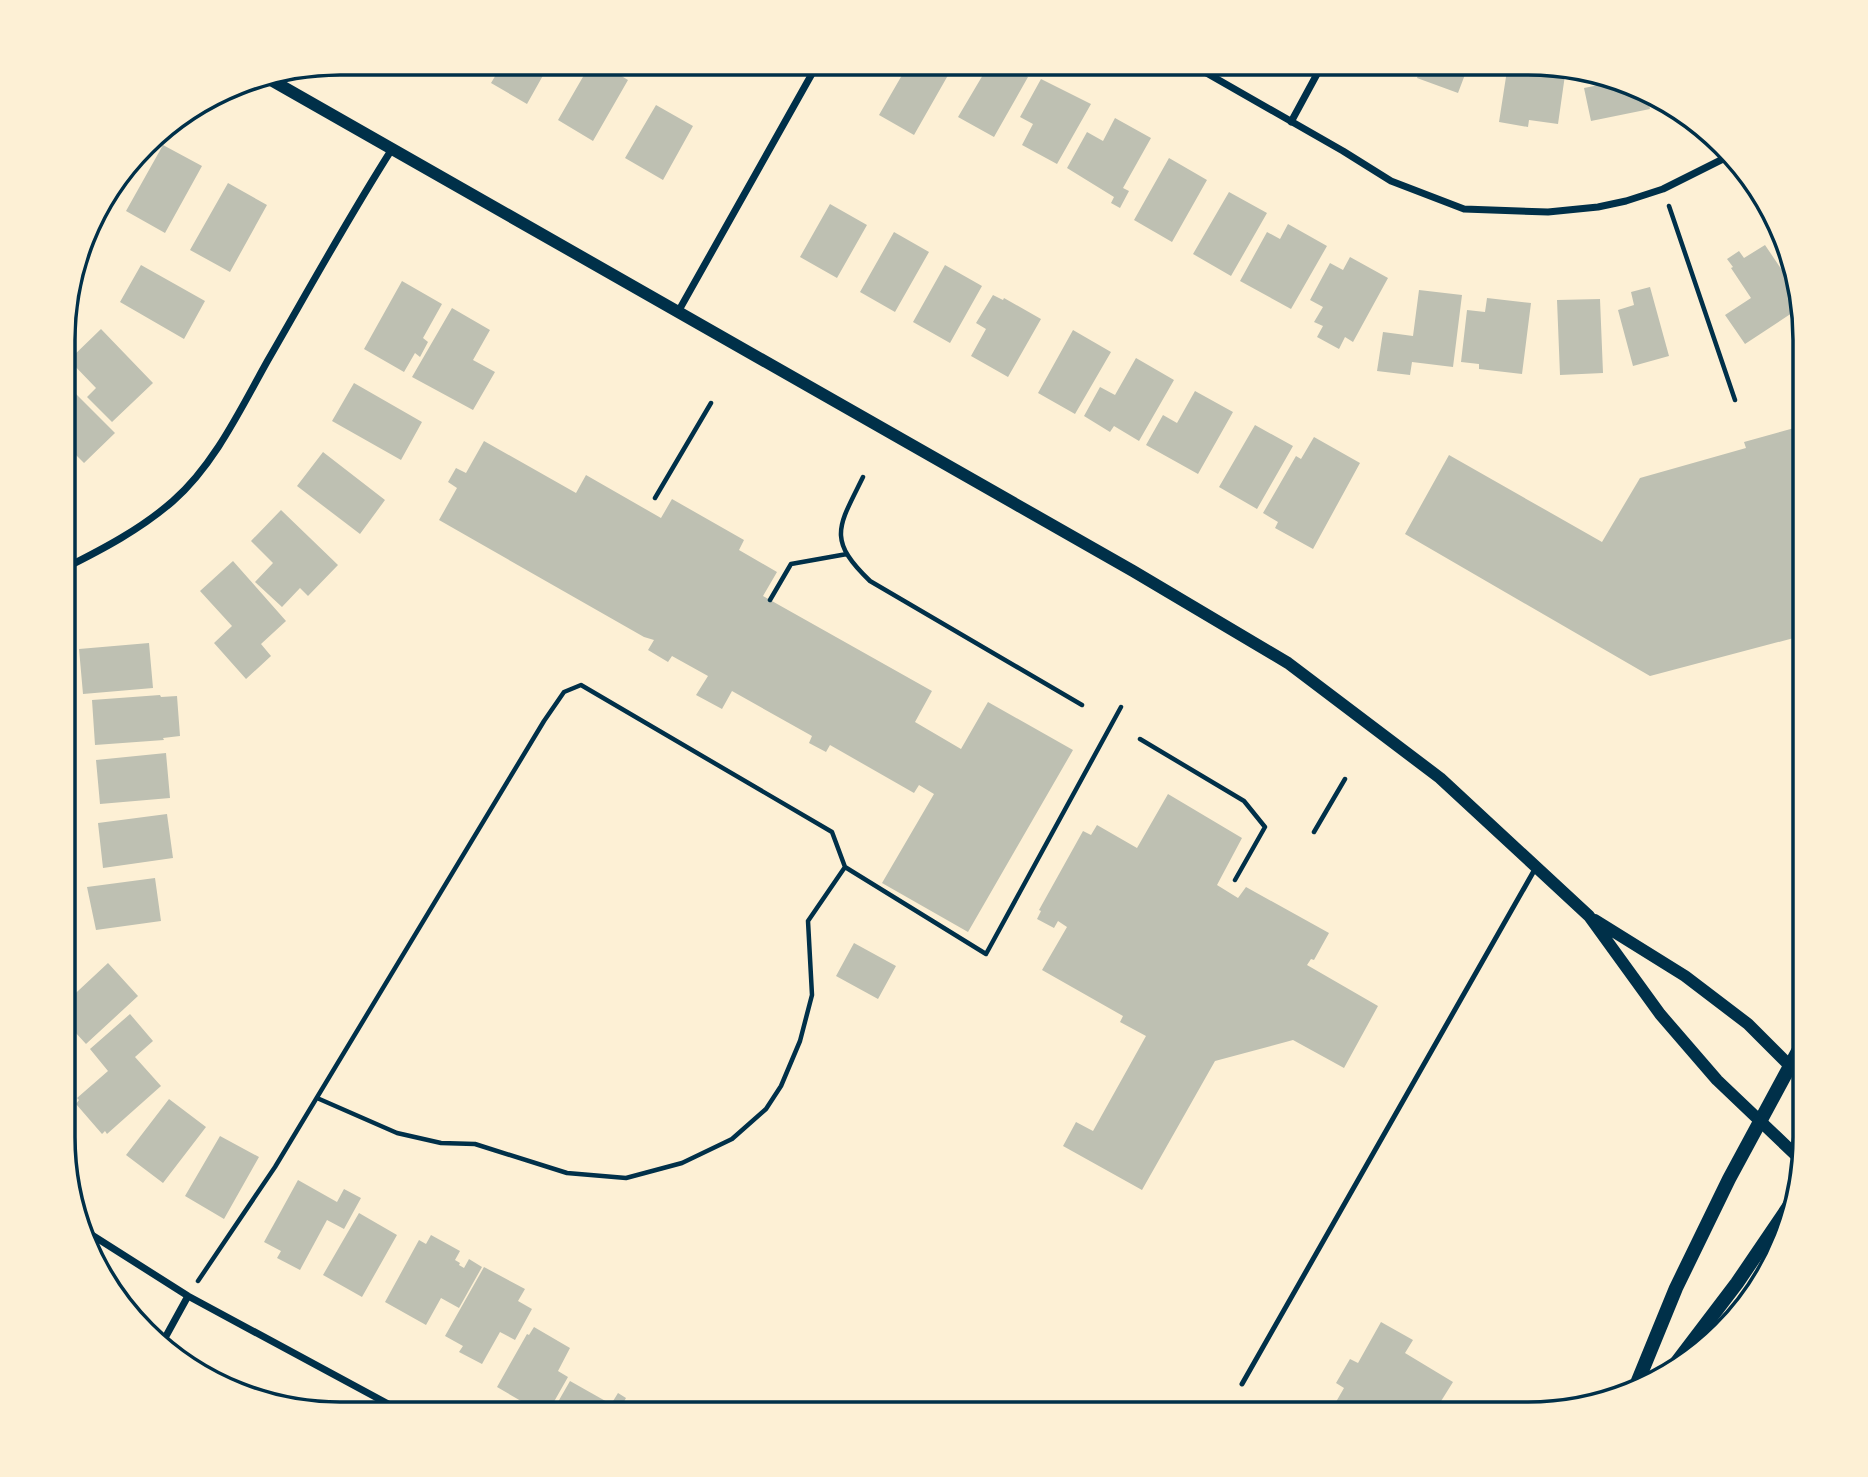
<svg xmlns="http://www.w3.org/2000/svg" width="1868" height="1477" viewBox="0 0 1868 1477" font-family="'Fira Sans Condensed',sans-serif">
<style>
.building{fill:#bec0b2}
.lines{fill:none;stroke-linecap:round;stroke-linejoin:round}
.path{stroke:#003049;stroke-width:4.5}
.service{stroke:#003049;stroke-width:5}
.minor{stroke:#003049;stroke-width:7}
.tertiary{stroke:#003049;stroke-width:12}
.secondary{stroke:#003049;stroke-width:14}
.rim{fill:none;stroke:#003049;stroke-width:3.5}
</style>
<rect width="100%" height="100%" fill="#fdf0d5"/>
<path class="building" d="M467 63H491L485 73Z
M503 63H550L527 104 491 83Z
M591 63H600L628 80 593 141 558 120Z
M909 63H955L914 135 879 115Z
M990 63H1005L1028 77 994 137 958 117Z
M1422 64H1469L1458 93 1417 78Z
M1508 64H1545L1566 68 1558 124 1529 120 1528 127 1499 122Z
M1597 76 1633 84 1646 92 1650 109 1591 121 1584 88 1599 85Z
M1041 79 1091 104 1057 164 1022 145 1033 124 1020 117Z
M656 105 693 126 663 180 625 158Z
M1115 118 1151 138 1123 188 1129 191 1120 208 1111 203 1114 197 1067 168 1087 132 1103 141Z
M163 145 202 166 165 233 126 211Z
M1169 158 1207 180 1172 242 1134 220Z
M130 165 111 201 104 197Z
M228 183 267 205 230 272 190 250Z
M1229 192 1267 213 1231 276 1193 254Z
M830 204 867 225 837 278 800 257Z
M1288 224 1327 246 1291 309 1240 281 1267 232 1280 239Z
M894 232 929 252 895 312 860 292Z
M1765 245 1792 285 1798 309 1745 344 1725 315 1751 298 1731 268 1733 267 1727 259 1739 251 1744 258Z
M1350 257 1388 278 1353 342 1345 337 1339 349 1317 337 1323 326 1314 322 1323 307 1310 300 1330 263 1343 270Z
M141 265 205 301 184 339 120 302Z
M945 265 982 286 950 343 913 322Z
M402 281 442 304 423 338 428 342 420 357 415 353 404 372 364 349Z
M1650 287 1669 356 1633 366 1618 310 1634 305 1631 292Z
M1419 290 1462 295 1453 367 1412 362 1410 375 1377 371 1383 332 1413 336Z
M993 295 1003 300 1004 298 1041 319 1008 377 971 356 986 329 976 323Z
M1487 298 1531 303 1522 374 1479 369V364L1461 362 1467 310 1485 312Z
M1600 299 1603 373 1560 375 1557 300Z
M452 308 490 330 473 360 495 372 473 410 412 377Z
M101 329 153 383 112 422 87 397 96 388 69 360Z
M1073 330 1111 352 1075 414 1038 393Z
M1136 358 1174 380 1139 441 1114 426 1110 432 1084 416 1100 387 1115 395Z
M65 383 115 433 84 463 65 444Z
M354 383 422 422 401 460 332 421Z
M1195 391 1233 412 1198 474 1146 445 1163 415 1177 423Z
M1255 425 1293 446 1257 509 1219 487Z
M1805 425V635L1650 676 1405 534 1449 455 1602 542 1640 478 1746 448 1744 442Z
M1314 437 1360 463 1313 549 1275 528 1278 522 1263 513 1296 456 1301 459Z
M484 441 576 493 586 475 661 518 672 499 744 540 739 550 777 572 763 596 932 691 915 722 961 749 988 702 1073 750 968 932 882 883 934 794 919 785 914 793 830 745 826 752 809 743 812 736 732 691 722 709 696 695 708 676 672 656 668 662 648 650 654 640 644 637 439 520 457 488 448 482 456 468 466 473Z
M323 452 385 500 360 534 297 486Z
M281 510 338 565 308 596 300 588 282 607 255 582 273 563 251 541Z
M233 561 286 621 261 644 271 656 246 679 214 643 232 626 200 591Z
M149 643 153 688 83 694 79 649Z
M160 695 161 697 177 696 180 736 163 738 164 740 95 745 92 700Z
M166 753 170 798 100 804 96 760Z
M1168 794 1242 838 1217 885 1238 898 1246 887 1329 933 1314 960 1311 959 1307 965 1378 1006 1344 1068 1293 1040 1215 1061 1142 1190 1063 1146 1076 1122 1093 1131 1146 1036 1120 1022 1123 1016 1042 970 1067 927 1058 921 1054 928 1037 919 1041 911 1039 910 1083 831 1091 835 1097 825 1137 848Z
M167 814 173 858 103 868 98 823Z
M155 878 161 921 96 930 87 887Z
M854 943 896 966 878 999 836 976Z
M108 963 138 996 86 1044 64 1020V1004Z
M130 1014 153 1041 135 1057 161 1086 107 1134 105 1131 102 1134 76 1104 79 1100 77 1098 108 1071 90 1049Z
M169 1099 206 1127 163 1183 126 1155Z
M220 1136 259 1157 224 1219 185 1196Z
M298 1180 337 1202 344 1189 361 1198 344 1229 327 1220 300 1270 277 1258 281 1251 264 1242Z
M359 1213 397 1235 362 1297 323 1275Z
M431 1235 460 1251 455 1260 460 1263 459 1265 464 1268 469 1259 482 1267 459 1308 441 1298 426 1325 385 1302 419 1240 426 1244Z
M484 1267 525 1289 518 1301 532 1309 515 1340 500 1332 482 1364 459 1352 463 1346 445 1336Z
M1381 1322 1413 1340 1405 1353 1453 1382 1438 1406 1430 1402 1423 1414H1329L1344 1388 1336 1383 1350 1359 1358 1363Z
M534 1327 570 1348 558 1371 568 1377 547 1414H532L530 1412 533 1408 497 1387 527 1334 529 1335Z
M570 1381 609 1403 610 1406 618 1393 626 1398 617 1414H551Z"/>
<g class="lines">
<path class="path" d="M1669 206 1735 400
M863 477C839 526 826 539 870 581L1082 705
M655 498 711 403
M770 600 791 564 847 554
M1140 739 1244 801 1265 827 1235 880
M1314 832 1345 779
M317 1098 397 1133 441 1143 475 1144 567 1173 626 1178 682 1163 732 1139 766 1109 781 1086 800 1041 812 995 808 921 845 867
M198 1281 275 1167 544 721 564 692 581 685 832 832 845 867 986 954 1121 707"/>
<path class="service" d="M1242 1384 1535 869"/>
<path class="minor" d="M1189 63 1343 151 1391 181 1464 209 1548 212 1598 207 1626 201 1663 189 1729 156
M1291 122 1323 63
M678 312 818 63
M65 568C103 549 141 529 173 501 215 464 241 408 268 360 309 289 348 218 392 149
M84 1230 188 1296 392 1406 400 1413
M160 1347 188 1296"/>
<path class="tertiary" d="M264 76 1133 571 1288 663 1440 778 1589 916 1660 1014 1717 1080 1803 1162
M1595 920 1685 976 1748 1024 1804 1080"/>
<path class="secondary" d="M1677 1362 1737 1283 1794 1199
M1633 1393 1676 1288 1729 1179 1804 1040"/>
</g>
<path d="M0 0H1868V1477H0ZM340 75H1528A265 265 0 0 1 1793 340V1137A265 265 0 0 1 1528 1402H340A265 265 0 0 1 75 1137V340A265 265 0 0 1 340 75Z" fill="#fdf0d5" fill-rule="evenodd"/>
<path class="rim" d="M340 75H1528A265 265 0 0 1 1793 340V1137A265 265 0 0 1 1528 1402H340A265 265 0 0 1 75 1137V340A265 265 0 0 1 340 75Z"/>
</svg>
